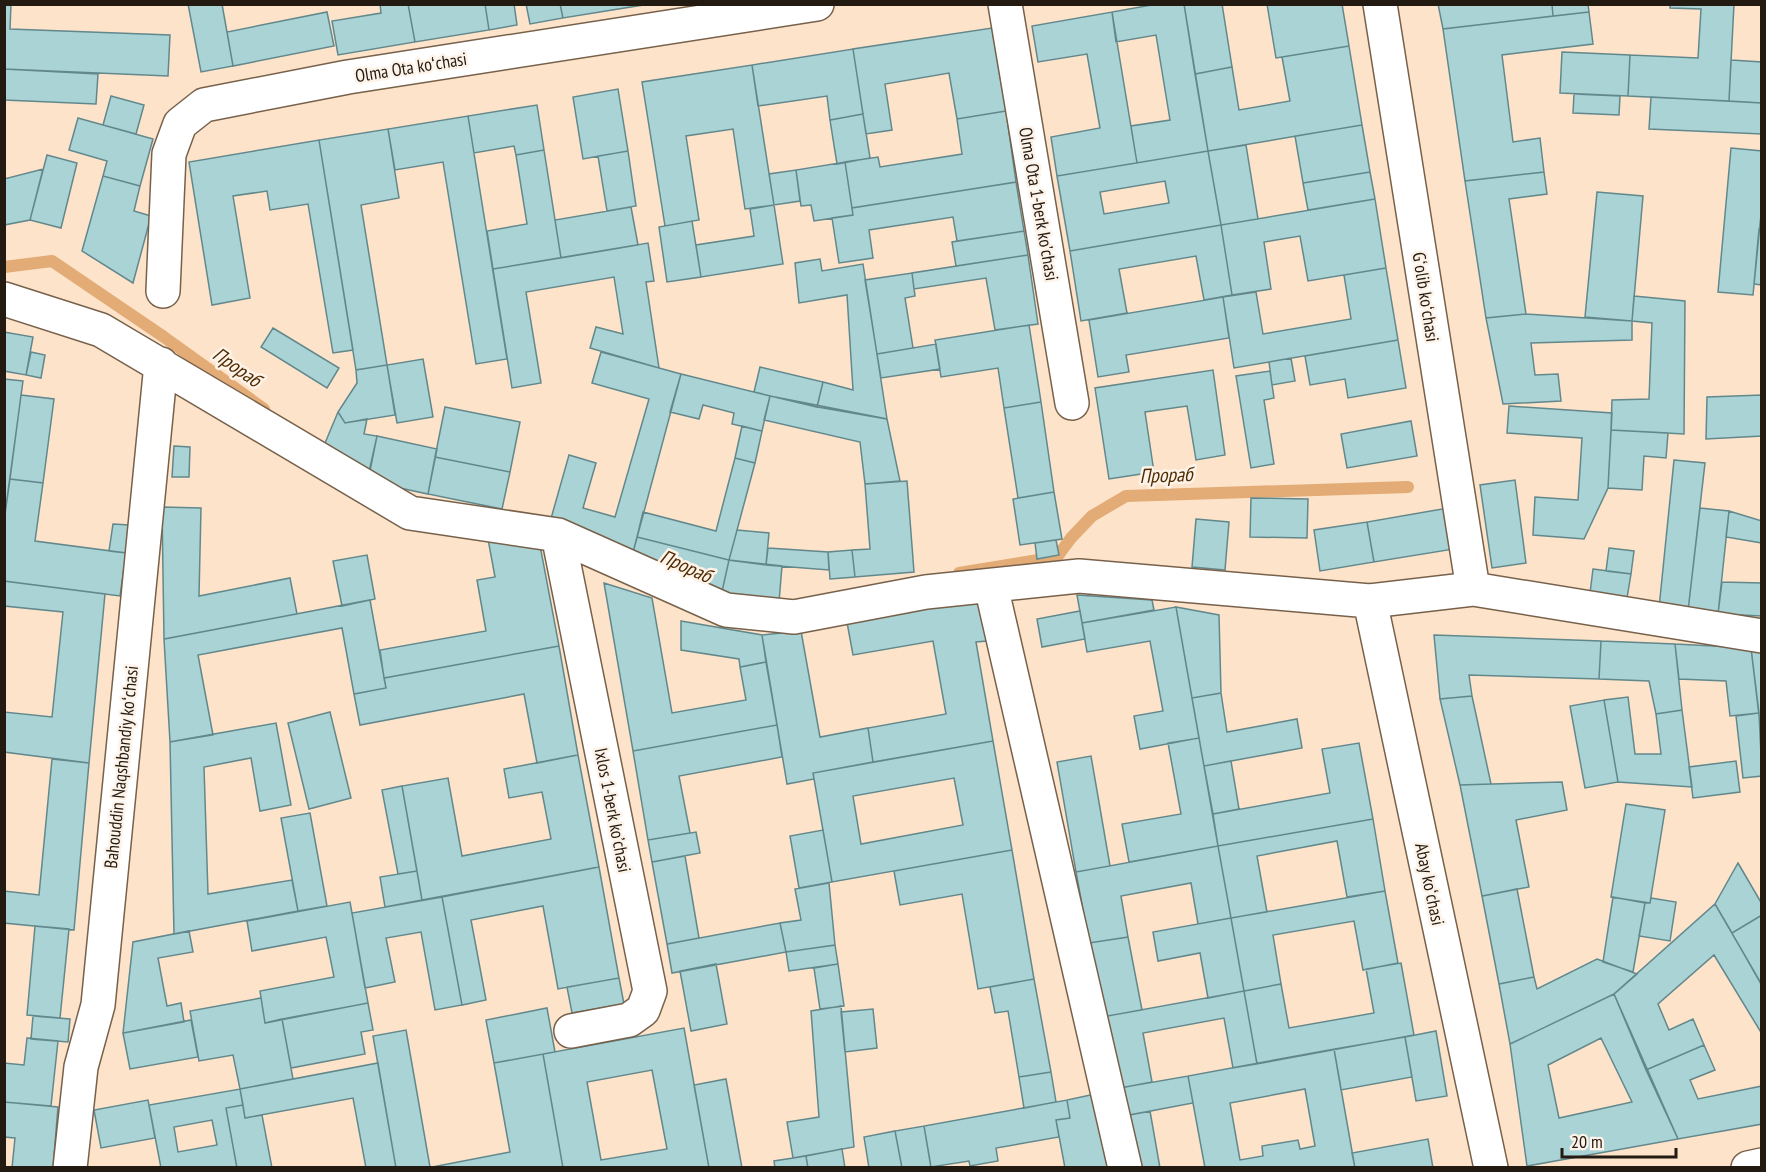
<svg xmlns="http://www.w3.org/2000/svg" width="1766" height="1172" viewBox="0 0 1766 1172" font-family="'PT Sans Narrow',sans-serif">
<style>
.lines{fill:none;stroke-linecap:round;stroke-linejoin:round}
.stream{stroke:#e3ab75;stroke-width:12}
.building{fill:#aad3d6;stroke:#62888c;stroke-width:1.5;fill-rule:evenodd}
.minor-casing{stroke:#77614b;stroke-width:36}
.minor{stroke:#fff;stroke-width:33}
.labels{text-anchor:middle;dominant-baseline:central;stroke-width:5;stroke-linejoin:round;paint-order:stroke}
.street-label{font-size:18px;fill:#231a11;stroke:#fef3e9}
.water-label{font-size:20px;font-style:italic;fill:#502c00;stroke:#fef3e9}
</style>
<rect width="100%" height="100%" fill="#fde3ca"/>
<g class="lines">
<path class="stream" d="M4 267 52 261 164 337 264 409
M959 573 1057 557 1071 538 1092 516 1126 496 1408 487"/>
</g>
<path class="building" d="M4 4H11L10 29 170 35 168 76 4 69Z
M188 4H222L233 66 201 72Z
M380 4H408L415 42 338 55 332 21 381 13Z
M408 4H485L489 30 415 42Z
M485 4H514L517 25 489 30Z
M526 4H560L563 18 530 24Z
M560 4H643V5L563 18Z
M1157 4H1184L1208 151 1137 163 1131 126 1170 120 1156 35 1116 42 1112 12Z
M1184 4H1222L1232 67 1195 74Z
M1267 4H1342L1349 46 1276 58Z
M1438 4H1552L1553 16 1443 29Z
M1552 4H1588L1589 12 1553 16Z
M1670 4H1734L1729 101 1628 96 1630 55 1698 58 1701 9 1670 8Z
M327 12 334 46 233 66 227 32Z
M1112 12 1137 163 1057 176 1051 137 1100 128 1087 54 1038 62 1032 26Z
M1589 12 1593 44 1502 55 1513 142 1540 138 1544 172 1465 181 1443 29Z
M992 28 1006 111 957 119 949 73 885 84 892 130 866 134 853 49Z
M1349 46 1362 125 1208 151 1195 74 1232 67 1239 110 1290 101 1282 57Z
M853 49 863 114 830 120 827 96 758 106 752 65Z
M1562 52 1630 55 1628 96 1560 93Z
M1731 60 1762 62V103L1729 101Z
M752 65 774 205 745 209 733 129 686 136 699 220 665 226 642 82Z
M4 69 98 74 96 104 4 100Z
M618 89 628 151 583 159 573 97Z
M1574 94 1620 96 1619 115 1573 113Z
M111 96 144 105 136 134 103 125Z
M1651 97 1762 103V134L1649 129Z
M537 105 544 150 516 155 514 146 474 153 468 116Z
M1006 111 1016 182 852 208 845 162 878 157 880 167 962 154 957 119Z
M863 114 870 158 837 164 830 120Z
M468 116 507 359 476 364 443 162 395 170 388 129Z
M78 118 153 139 140 186 103 176 107 161 69 150Z
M1362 125 1370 172 1303 183 1295 136Z
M388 129 399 198 361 205 387 365 356 370 319 140Z
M319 140 353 350 333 353 308 204 270 210 267 191 233 196 250 298 212 305 189 162Z
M1246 145 1258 219 1221 225 1208 151Z
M1731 148 1762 151V204L1753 295 1718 292Z
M544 150 561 258 493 269 487 231 527 224 516 155Z
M628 151 636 206 607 211 598 156Z
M1208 151 1221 225 1070 251 1057 176ZM1165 181 1169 203 1104 214 1100 192Z
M47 155 77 163 61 228 30 220Z
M845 162 853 215 814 221 811 205 801 206 796 170Z
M43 169 30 220 4 225V179Z
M796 170 800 201 774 205 769 174Z
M1370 172 1375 199 1308 210 1303 183Z
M1544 172 1547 194 1509 199 1526 314 1486 318 1465 181Z
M103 176 140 186 134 211 151 216 133 283 82 251Z
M1016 182 1024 231 957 241 953 217 869 230 873 258 839 263 832 218 853 215 852 208Z
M1597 192 1643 196 1632 321 1585 317Z
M1375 199 1386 268 1308 281 1300 236 1264 242 1271 289 1232 295 1221 225Z
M774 205 783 264 701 277 696 245 754 236 750 209Z
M631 207 638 245 561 258 555 220Z
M692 221 701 277 667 282 659 227Z
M1221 225 1232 295 1204 300 1196 256 1119 269 1127 313 1081 321 1070 251Z
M1759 229H1762V285L1754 284Z
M1024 231 1028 255 956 266 952 242Z
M648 243 654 281 646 282 659 368 590 348 596 327 623 334 614 277 526 292 541 383 512 388 493 269Z
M1028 255 1038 324 995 330 986 278 914 289 912 273Z
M820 259 822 271 863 264 887 419 817 407 823 382 853 390 847 295 799 303 795 263Z
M1386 268 1398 340 1234 368 1223 297 1256 292 1263 334 1351 319 1344 275Z
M912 273 915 296 905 298 913 348 877 354 865 280Z
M1634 296 1685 301 1684 434 1611 430 1612 400 1649 399 1652 323 1632 321Z
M1223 297 1229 338 1126 355 1129 372 1098 377 1089 320Z
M1526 314 1632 321V340L1531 343 1535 375 1558 374 1561 401 1503 404 1486 318Z
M1029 325 1041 402 1004 408 998 368 941 377 935 340Z
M273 328 339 368 327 388 261 347Z
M4 332 33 337 26 375 4 371Z
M1398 340 1406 388 1348 398 1345 379 1310 385 1305 356Z
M936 344 940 369 881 378 877 354Z
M31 352 45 355 41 378 26 375Z
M601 352 681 374 631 560 550 522 569 455 596 463 583 508 615 517 649 399 592 383Z
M1291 358 1295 381 1272 385 1269 362Z
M423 359 433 417 397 423 387 365Z
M387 365 395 415 345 423 338 412 357 383 356 370Z
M760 367 823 382 817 407 754 392Z
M1213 370 1225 455 1196 460 1187 406 1145 412 1154 472 1109 479 1095 388Z
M1270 371 1274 398 1264 400 1274 464 1251 468 1236 376Z
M681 374 770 396 762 431 732 424 734 413 703 405 699 419 670 412Z
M4 379 23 381 4 521Z
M21 395 54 399 43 483 10 479Z
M1762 395V436L1706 439 1707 397Z
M770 396 887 419 900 481 865 484 860 442 764 420Z
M1041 402 1054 492 1018 498 1004 408Z
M1509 406 1612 413 1608 488 1584 539 1533 535 1535 497 1578 500 1582 438 1507 433Z
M445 407 520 422 510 472 435 457Z
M338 412 345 423 367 419 364 434 377 436 370 471 341 459 325 443Z
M1411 421 1417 456 1347 468 1341 434Z
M742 426 762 431 755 463 735 458Z
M1611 430 1668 433 1666 458 1644 456 1642 490 1608 488Z
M377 436 437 449 428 494 367 481Z
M174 446 190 447 189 477H172Z
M435 457 510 472 502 509 428 494Z
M735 458 755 463 729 560 637 537 643 512 716 531Z
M1674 460 1705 463 1688 611 1659 608Z
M10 479 43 483 35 541 126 553 120 596 4 581V521Z
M1515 480 1526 563 1492 568 1480 485Z
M907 481 914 572 855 577 852 550 870 549 865 484Z
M1054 492 1062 539 1020 545 1013 499Z
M1251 498 1308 499 1307 538 1250 537Z
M162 507 201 508 199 596 290 578 297 614 164 639Z
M1448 508 1454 549 1374 562 1367 522Z
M1700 508 1729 511 1718 614 1688 611Z
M1729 511 1762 521V543L1726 537Z
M1196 519 1229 522 1225 570 1192 567Z
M1367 522 1374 562 1320 571 1314 530Z
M113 524 129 525 126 553 109 551Z
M737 530 769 533 766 565 729 560Z
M637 537 729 560 721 596 631 560Z
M488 539 539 540 559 646 384 678 380 650 486 631 477 580 495 577Z
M1056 540 1059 555 1037 559 1035 543Z
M768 548 828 552 829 570 766 565Z
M1609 548 1634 551 1631 574 1606 571Z
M852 550 855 577 830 579 828 552Z
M367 555 375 599 342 606 333 561Z
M729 560 782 566 779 602 721 596Z
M1593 569 1631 574 1627 598 1590 593Z
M4 581 105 594 89 763 4 752V712L52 717 63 612 4 606Z
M1722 582 1762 583V616L1718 614Z
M604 583 652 598 672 713 746 700 740 667 766 662 777 725 633 751Z
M978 594 987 641 976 642 993 741 873 762 868 728 946 714 933 641 853 655 846 617Z
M1077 595 1152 600 1154 610 1082 623Z
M370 600 386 688 354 694 342 628 198 655 213 735 170 742 164 639Z
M1176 607 1219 615 1221 693 1192 698Z
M1176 607 1199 738 1140 749 1134 716 1163 711 1150 641 1087 652 1082 623Z
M1080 611 1085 639 1042 647 1037 619Z
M681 621 762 635 766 662 740 667 739 659 681 650Z
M801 631 820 737 868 728 873 762 813 773 814 779 787 784 762 635Z
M1434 635 1601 641 1599 679 1469 675 1472 696 1440 699Z
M1601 641 1675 644 1682 710 1656 714 1649 681 1599 679Z
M1675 644 1751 648 1759 713 1730 716 1726 681 1679 679Z
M559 646 578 755 537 763 524 694 360 725 354 694 386 688 384 678Z
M1751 648 1762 649V724H1760Z
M1221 693 1227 732 1297 719 1302 748 1204 766 1192 698Z
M1472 696 1491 784 1460 785 1440 699Z
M1628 697 1635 754H1661L1656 714 1682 710 1692 787 1618 782 1604 700Z
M1604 700 1618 782 1585 788 1570 706Z
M330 712 351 798 309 809 288 723Z
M1759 713 1762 776 1743 778 1736 716Z
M276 723 291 805 260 811 251 758 204 767 208 894 292 880 298 911 174 934 170 742Z
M777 725 782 757 679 776 690 833 648 840 633 751Z
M1199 738 1218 846 1129 862 1122 824 1181 814 1168 743Z
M993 741 1012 850 832 882 813 773ZM954 778 963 825 861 844 853 796Z
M1359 743 1373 819 1218 846 1213 814 1330 793 1322 749Z
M578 755 599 867 422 900 402 786 448 778 462 856 551 839 542 792 509 798 504 769Z
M1091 756 1110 866 1076 872 1057 762Z
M52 759 89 763 74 930 4 923V891L39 895Z
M1231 761 1239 809 1213 814 1204 766Z
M1736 761 1740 792 1693 798 1689 767Z
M1562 782 1567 810 1516 820 1529 887 1482 896 1460 785Z
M402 786 417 871 398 874 382 790Z
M1626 804 1665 810 1650 903 1611 897Z
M310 813 327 906 298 911 281 818Z
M1373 819 1385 891 1347 897 1337 841 1257 856 1267 912 1231 918 1218 846Z
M823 830 832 882 799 888 790 836Z
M696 832 700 853 652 862 648 840Z
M1218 846 1231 918 1198 924 1191 883 1121 896 1128 937 1089 943 1076 872Z
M1012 850 1034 979 978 989 962 894 900 905 894 871Z
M685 856 699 938 667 944 652 862Z
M1738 863 1762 904V915L1732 933 1715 904Z
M599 867 619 978 558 989 543 906 471 920 486 1000 462 1005 442 897Z
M417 871 422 900 385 907 380 877Z
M829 883 835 945 786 952 780 923 801 920 795 889Z
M1517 889 1534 977 1499 984 1482 896Z
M1385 891 1398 963 1363 970 1354 921 1273 935 1281 984 1244 991 1231 918Z
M442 897 462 1005 435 1010 421 932 386 938 395 982 365 988 352 913Z
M1613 897 1645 903 1633 972 1603 962Z
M1651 898 1676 902 1670 941 1639 936 1645 903H1650Z
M350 902 368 1003 265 1023 260 991 334 977 326 937 252 951 247 921Z
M1715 904 1762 985V1034L1714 955 1658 1004 1669 1030 1693 1019 1704 1045 1646 1070 1614 994Z
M1762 915V983L1761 984 1732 933Z
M1231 918 1244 991 1208 998 1200 953 1158 961 1153 932Z
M780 923 786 952 672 973 667 944Z
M35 926 69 929 60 1018 27 1015Z
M189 931 193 952 158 958 167 1006 181 1003 184 1022 123 1033 133 942Z
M1128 937 1142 1010 1102 1017 1089 943Z
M835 945 838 964 789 971 786 952Z
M1597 959 1637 974 1614 994 1510 1044 1499 984 1534 977 1537 989Z
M1401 963 1414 1035 1257 1064 1244 991 1281 984 1289 1028 1374 1013 1366 969Z
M716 964 727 1024 691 1031 680 971Z
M838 964 844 1006 820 1009 814 968Z
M619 978 624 1004 572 1013 567 987Z
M1034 979 1051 1072 1019 1077 1008 1011 995 1013 990 987Z
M1244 991 1257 1064 1233 1068 1224 1018 1143 1033 1152 1082 1115 1089 1102 1017Z
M1614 994 1678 1139 1527 1166 1510 1044ZM1601 1038 1632 1102 1559 1118 1548 1065Z
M261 998 265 1023 282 1019 293 1079 240 1089 233 1055 199 1061 190 1011Z
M368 1003 373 1030 361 1032 365 1054 291 1068 282 1019Z
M841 1006 854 1147 793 1158 787 1122 819 1117 811 1011Z
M547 1008 555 1052 494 1063 486 1020Z
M873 1009 877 1048 845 1052 841 1012Z
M33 1016 70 1019 68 1042 31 1039Z
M191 1020 198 1057 130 1069 123 1033Z
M684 1028 709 1168H563L543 1054ZM652 1070 667 1149 601 1160 587 1082Z
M406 1030 430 1167 427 1168H396L373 1036Z
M1436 1031 1447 1096 1416 1101 1405 1037Z
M1405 1037 1412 1077 1341 1090 1334 1049Z
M27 1038 58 1041 51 1106 4 1102V1063L24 1065Z
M1704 1045 1715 1070 1690 1080 1698 1099 1762 1086V1124L1678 1139 1646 1070Z
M1334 1049 1355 1168H1205L1188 1076ZM1305 1089 1315 1146 1300 1149 1298 1140 1262 1146 1263 1156 1240 1160 1230 1103Z
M543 1054 563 1168H427L510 1152 494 1063Z
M378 1063 396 1168H366L353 1098 245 1118 240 1089Z
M1051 1072 1056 1102 1024 1108 1019 1077Z
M1188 1076 1193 1103 1124 1116 1119 1088Z
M726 1079 742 1168H709L694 1085Z
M240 1089 243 1105 226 1108 237 1168H161L149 1105ZM212 1120 217 1145 178 1152 174 1127Z
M1100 1093 1115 1168H1065L1056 1120 1070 1118 1067 1100Z
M148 1100 155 1138 101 1148 94 1110Z
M1067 1100 1070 1118 1056 1120 1059 1137 996 1148 998 1161 970 1166 969 1161 931 1167 924 1126Z
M4 1102 58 1107 53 1168H12L15 1138 4 1137Z
M243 1105 245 1118 262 1115 272 1168H237L226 1108Z
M1150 1111 1160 1168H1137L1128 1115Z
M924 1126 931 1168H902L895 1131Z
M895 1131 902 1168H869L864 1137Z
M1428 1139 1433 1168H1355L1352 1153Z
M842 1149 845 1168H808L806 1156Z
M806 1156 808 1168H775L774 1161Z"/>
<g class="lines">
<g class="minor-casing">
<path id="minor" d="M1005 4 1072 403
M1380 4 1473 589
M163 291 169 154 180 124 204 105 348 77 817 4
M4 299 101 330 410 513 558 535 726 610 794 617 926 592 1079 576 1370 601 1473 589 1762 636
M558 535 650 991 643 1010 629 1020 571 1031
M991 586 1125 1168
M1370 601 1491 1168
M70 1168 81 1067 98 1005 161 364
M1748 1168 1762 1165"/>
</g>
<use href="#minor" class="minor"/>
</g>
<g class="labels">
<g class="street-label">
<text transform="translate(411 67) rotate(-9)">Olma Ota koʻchasi</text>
<text transform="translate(1039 204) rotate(80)">Olma Ota 1-berk koʼchasi</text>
<text transform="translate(1426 297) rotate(81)">Gʻolib koʻchasi</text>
<text transform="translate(121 767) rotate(-84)">Bahouddin Naqshbandiy koʻchasi</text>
<text transform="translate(613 810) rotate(79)">Ixlos 1-berk koʼchasi</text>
<text transform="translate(1430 884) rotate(78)">Abay koʻchasi</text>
</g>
<g class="water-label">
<text transform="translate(237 367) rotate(35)">Прораб</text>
<text transform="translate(1166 475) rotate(-2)">Прораб</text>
<text transform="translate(686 566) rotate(24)">Прораб</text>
</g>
</g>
<rect width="1766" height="1172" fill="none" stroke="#231a11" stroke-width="12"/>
<path d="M1562 1148v9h114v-9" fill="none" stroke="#231a11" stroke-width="3"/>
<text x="1571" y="1148" font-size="18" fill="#231a11" stroke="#fef3e9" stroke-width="4.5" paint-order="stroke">20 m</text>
</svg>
